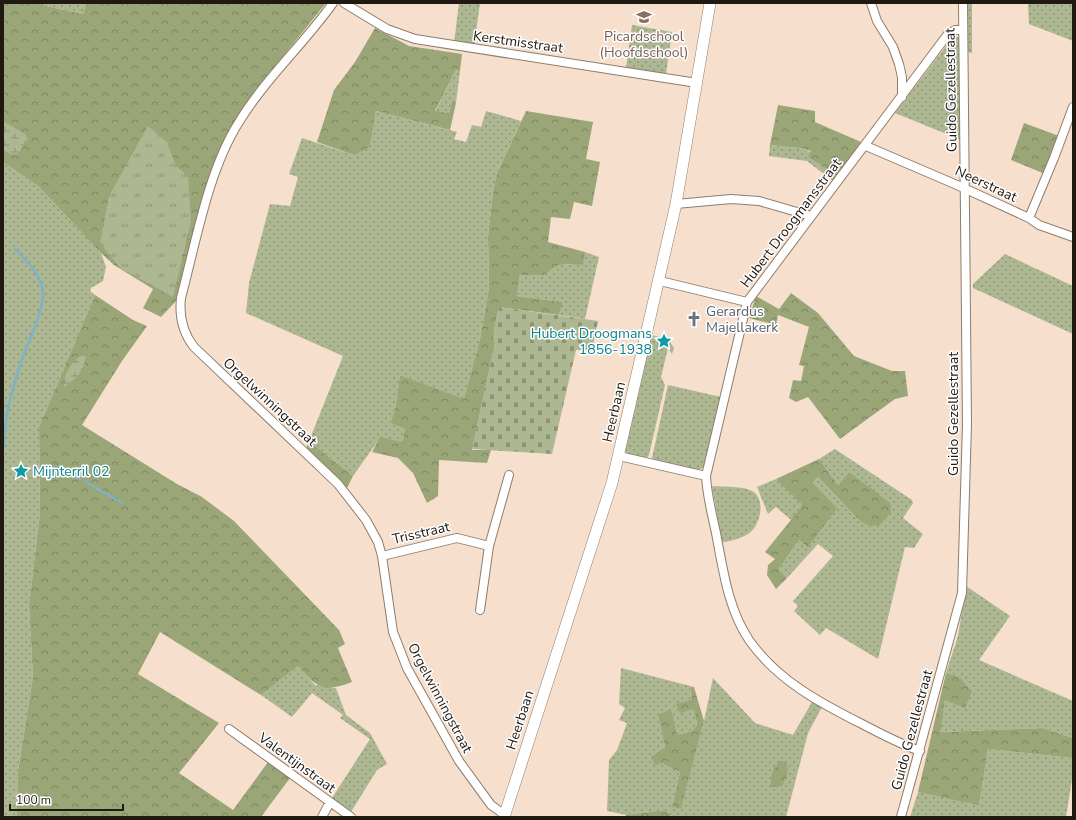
<svg xmlns="http://www.w3.org/2000/svg" width="1076" height="820" viewBox="0 0 1076 820" font-family="'Nunito Sans',sans-serif">
<style>
.grass{fill:url(#grass-dots)}
.forest{fill:url(#forest-crowns)}
.wetland{fill:url(#wetland-marsh)}
.cemetery{fill:url(#cemetery-stones)}
.park{fill:url(#park-tufts)}
.lines{fill:none;stroke-linecap:round;stroke-linejoin:round}
.stream{stroke:#7bb4c9;stroke-width:2.5}
.minor-casing{stroke:#907c6b;stroke-width:10}
.tertiary-casing{stroke:#907c6b;stroke-width:12}
.minor{stroke:#fff;stroke-width:8}
.tertiary{stroke:#fff;stroke-width:11}
.labels{text-anchor:middle;dominant-baseline:central;stroke-width:3;stroke-linejoin:round;paint-order:stroke}
.education-label{font-size:14px;fill:#785e54;stroke:#fff}
.street-label{font-size:14px;fill:#201912;stroke:#fff}
.worship-label{font-size:14px;fill:#5b616d;stroke:#fff;text-anchor:start}
.culture-label{font-size:14px;fill:#0d838f;stroke:#fff;text-anchor:end}
</style>
<defs>
<pattern id="grass-dots" width="8" height="8" patternUnits="userSpaceOnUse"><rect width="8" height="8" fill="#adb792"/><path d="M2 2h.1M6 6h.1" fill="none" stroke="#8c9476" stroke-width="1.8" stroke-linecap="round"/></pattern>
<pattern id="forest-crowns" width="20" height="18" patternUnits="userSpaceOnUse"><rect width="20" height="18" fill="#9aa677"/><path d="M2 6a3 3 0 1 1 6 0M12 15a3 3 0 1 1 6 0" fill="none" stroke="#7d8660"/></pattern>
<pattern id="wetland-marsh" width="20" height="14" patternUnits="userSpaceOnUse"><rect width="20" height="14" fill="#adb792"/><path d="M1 5h8M5 5V1M11 12h8M15 12V8" fill="none" stroke="#8c9476"/></pattern>
<pattern id="cemetery-stones" width="16" height="16" patternUnits="userSpaceOnUse"><rect width="16" height="16" fill="#adb792"/><path d="M2 7V4a2 2 0 0 1 4 0v3zM10 15v-3a2 2 0 0 1 4 0v3z" fill="#8c9476"/></pattern>
<pattern id="park-tufts" width="24" height="20" patternUnits="userSpaceOnUse"><rect width="24" height="20" fill="#adb792"/><path d="M3 7l-1-3M5 7V3M7 7l1-3M15 17l-1-3M17 17v-4M19 17l1-3" fill="none" stroke="#8c9476"/></pattern>
</defs>
<rect width="100%" height="100%" fill="#f6e0cd"/>
<path class="grass" d="M41 3H87L83 14 46 6Z
M459 3H480L474 46 454 43Z
M967 3H972V53L967 52Z
M1028 3H1073V41L1029 24Z
M632 25 672 32 666 74 626 68Z
M953 37H958L960 40 961 140 895 113Z
M456 70 460 71 456 103 453 102 449 113 435 112Z
M376 111 457 132 454 139 466 142 472 125 481 127 486 111 521 121 497 173 493 192 488 236 489 288 480 339 464 400 400 375 395 410 390 423 405 429 402 442 380 438 353 476 309 441 343 356 246 313 249 283 270 204 290 206 298 177 289 174 302 138 354 155 372 135Z
M770 145 800 148 811 152 808 157 837 176 833 181 807 161 769 156Z
M3 162 38 186 101 253 106 267 103 281 91 288 90 291 95 295 39 427 40 514 29 605 33 677 18 771 17 817H3Z
M585 252 599 257 585 319 559 315 561 302 517 296 520 275H544L557 266 566 264 582 265Z
M1005 254 1073 286V334L973 288V284Z
M651 335 668 339 674 348 672 354 668 348 661 377 665 385 649 455 646 459 628 454 625 451Z
M668 385 721 397 706 461 704 467 697 471 654 461 652 458Z
M835 449 912 500 913 503 903 518 923 534 914 548 905 547 878 659 826 628 820 635 794 611 798 606 793 601 833 556 818 544 787 578 777 569 799 540 808 546 812 482 818 477 860 521 849 472 838 485 819 459Z
M776 479 804 505 791 520 776 507 768 514 757 487Z
M712 486C722 487 744 486 752 491 767 499 760 527 748 534 741 538 730 542 722 542Z
M966 586 1010 616 979 660 1073 701V738L1043 728 939 732 945 700 958 676 946 673 958 636Z
M298 666 315 685 336 688 346 715 370 733 387 764 377 770 351 812 332 798 370 739 340 718 343 715 312 693 292 717 261 695Z
M621 668 694 687 690 689 692 699 677 704 694 708 697 725 692 731 677 735 658 715 665 747 652 757 680 772 672 807 681 808 704 721 713 678 755 723 793 735 812 702 822 707 808 733 786 817H672L665 810 626 815 607 811 609 760 617 750 627 723 619 720 625 708 619 704Z
M988 749 1073 758V773L1066 817H910L918 792 979 804Z"/>
<path class="forest" d="M3 3H41L46 6 83 14 87 3H326L253 94 236 121 217 155 176 301 161 317 143 308 153 289 114 265 101 253 38 186 3 162Z
M375 28 409 46 462 54 460 71 456 70 435 111 449 113 453 101 456 103 450 130 376 111 372 135 368 148 354 155 317 142 334 90 355 62Z
M778 105 815 111V122L861 142 837 176 808 157 811 151 800 148 770 145Z
M526 111 593 122 586 159 600 162 592 206 574 202 570 219 551 217 548 242 585 252 583 265 566 264 557 266 544 275H520L517 296 562 302 559 315 499 307 493 335 495 343 472 450H491L487 463 439 460 438 496 427 503 413 473 398 458 372 452 380 437 402 442 405 429 390 423 395 410 400 375 464 399 480 339 489 288 488 236 493 192 497 173Z
M1024 123 1059 136 1045 174 1011 160Z
M791 293 818 313 854 356 892 371H905L908 396 895 399 840 439 808 397 796 402 789 398 793 380 801 381 804 366 799 365 809 327 778 315 776 325 749 318 756 296 779 309Z
M95 295 133 320 147 326 122 361 82 425 177 484 202 497 234 521 339 630 345 644 338 648 352 682C323 693 317 688 298 666L261 695 160 632 138 674 219 723 179 773 233 810 268 762 290 778 261 817H17L18 771 33 677 29 605 40 514 39 427Z
M309 441 353 476 347 488 306 449Z
M819 459 838 485 849 472 890 503 891 512 880 525 870 526 860 521 818 477 812 482 837 508 808 547 799 540 778 569 787 578 776 589 767 575 768 565 775 559 765 552 803 505 776 479Z
M946 673 958 676 972 691 965 708 945 700 940 732 1043 728 1073 738V758L988 749 979 805 918 792Z
M694 687 704 721 681 809 672 807 680 772 662 763 655 765 651 757 665 747 658 715 671 709 677 735 692 731 697 725 694 709 680 713 676 704 692 699 690 688Z
M780 761 786 762C790 771 786 778 782 786L771 787C770 777 773 768 780 761Z
M665 810 672 817H626V815Z"/>
<path class="wetland" d="M3 121 25 134 28 139 18 154H11L3 150Z
M86 353C85 369 78 378 64 387 63 374 74 357 86 353Z"/>
<path class="cemetery" d="M499 307 598 321 592 350H576L552 454 472 449 495 343 493 335Z"/>
<path class="park" d="M148 126 167 142 176 166 188 176 191 222 173 297 120 268 100 243 109 196Z"/>
<g class="lines">
<path class="stream" d="M4 446C4 415 13 388 22 359 29 340 47 305 42 286 38 271 25 260 15 249
M3 464V455
M59 466 80 479
M86 482 122 503"/>
<g class="minor-casing">
<path id="minor" d="M333 3C304 44 265 79 239 122 208 171 196 242 181 298 179 316 183 333 194 347L338 484 366 520 378 542 382 556 393 632 407 668 459 761 491 805 505 815
M344 3 387 29 415 39 697 83
M871 3 877 21 893 47 899 64 902 77V97
M866 146 957 185 1029 218 1054 158 1073 107
M676 204 731 199 759 201 811 216
M1029 218 1039 225 1073 237
M660 281 747 302
M619 456 706 476
M382 556 457 538 489 546
M480 610 489 546 509 475
M229 729 351 817
M920 751C900 744 881 734 862 724 820 703 777 680 749 640 728 609 723 569 716 533 712 514 707 496 706 476L747 302 948 34 955 30H963
M322 817 330 802
M901 817 962 593 967 424 963 3"/>
</g>
<g class="tertiary-casing">
<path id="tertiary" d="M504 817 612 483 676 204 710 3"/>
</g>
<use href="#minor" class="minor"/>
<use href="#tertiary" class="tertiary"/>
</g>
<defs>
<g id="school-bare" transform="scale(1.2)"><path d="M0-5L7-2L0 1L-7-2ZM-4 1L0 2.5L4 1V4Q0 6-4 4Z" fill="#8d6e63" stroke="#fff" stroke-width="2.5" paint-order="stroke"/></g>
<g id="church-bare" transform="scale(1.2)"><path d="M-1.2-6h2.4v3.5h3.3v2.4h-3.3V6h-2.4V-.1h-3.3v-2.4h3.3Z" fill="#6b7280" stroke="#fff" stroke-width="2.5" paint-order="stroke"/></g>
<g id="sight-bare" transform="scale(1.2)"><path d="M0-6L1.8-2.2L6-1.7L2.9 1.2L3.7 5.4L0 3.3L-3.7 5.4L-2.9 1.2L-6-1.7L-1.8-2.2Z" fill="#0f9aa8" stroke="#fff" stroke-width="2.5" paint-order="stroke"/></g>
</defs>
<g fill-rule="evenodd">
<use href="#school-bare" x="644" y="17"/>
<use href="#church-bare" x="694" y="319"/>
<use href="#sight-bare" x="664" y="341"/>
<use href="#sight-bare" x="21" y="471"/>
</g>
<g class="labels">
<g class="education-label">
<text x="644" y="36">Picardschool<tspan x="644" dy="16">(Hoofdschool)</tspan></text>
</g>
<g class="street-label">
<text transform="translate(518 42) rotate(8)">Kerstmisstraat</text>
<text transform="translate(951 90) rotate(-91)">Guido Gezellestraat</text>
<text transform="translate(986 184) rotate(25)">Neerstraat</text>
<text transform="translate(791 223) rotate(-53)">Hubert Droogmansstraat</text>
<text transform="translate(270 402) rotate(43)">Orgelwinningstraat</text>
<text transform="translate(614 412) rotate(-77)">Heerbaan</text>
<text transform="translate(953 414) rotate(-90)">Guido Gezellestraat</text>
<text transform="translate(421 533) rotate(-13)">Trisstraat</text>
<text transform="translate(440 698) rotate(62)">Orgelwinningstraat</text>
<text transform="translate(520 720) rotate(-72)">Heerbaan</text>
<text transform="translate(912 730) rotate(-75)">Guido Gezellestraat</text>
<text transform="translate(297 763) rotate(36)">Valentijnstraat</text>
</g>
<g class="worship-label">
<text x="706" y="311">Gerardus<tspan x="706" dy="16">Majellakerk</tspan></text>
</g>
<g class="culture-label">
<text x="652" y="333">Hubert Droogmans<tspan x="652" dy="16">1856-1938</tspan></text>
<text x="33" y="471" text-anchor="start">Mijnterril 02</text>
</g>
</g>
<rect width="1076" height="820" fill="none" stroke="#201912" stroke-width="8"/>
<path d="M10 804v6h113v-6" fill="none" stroke="#201912" stroke-width="2"/>
<text x="16" y="804" font-size="12" fill="#201912" stroke="#ffffff" stroke-width="3" paint-order="stroke">100 m</text>
</svg>
